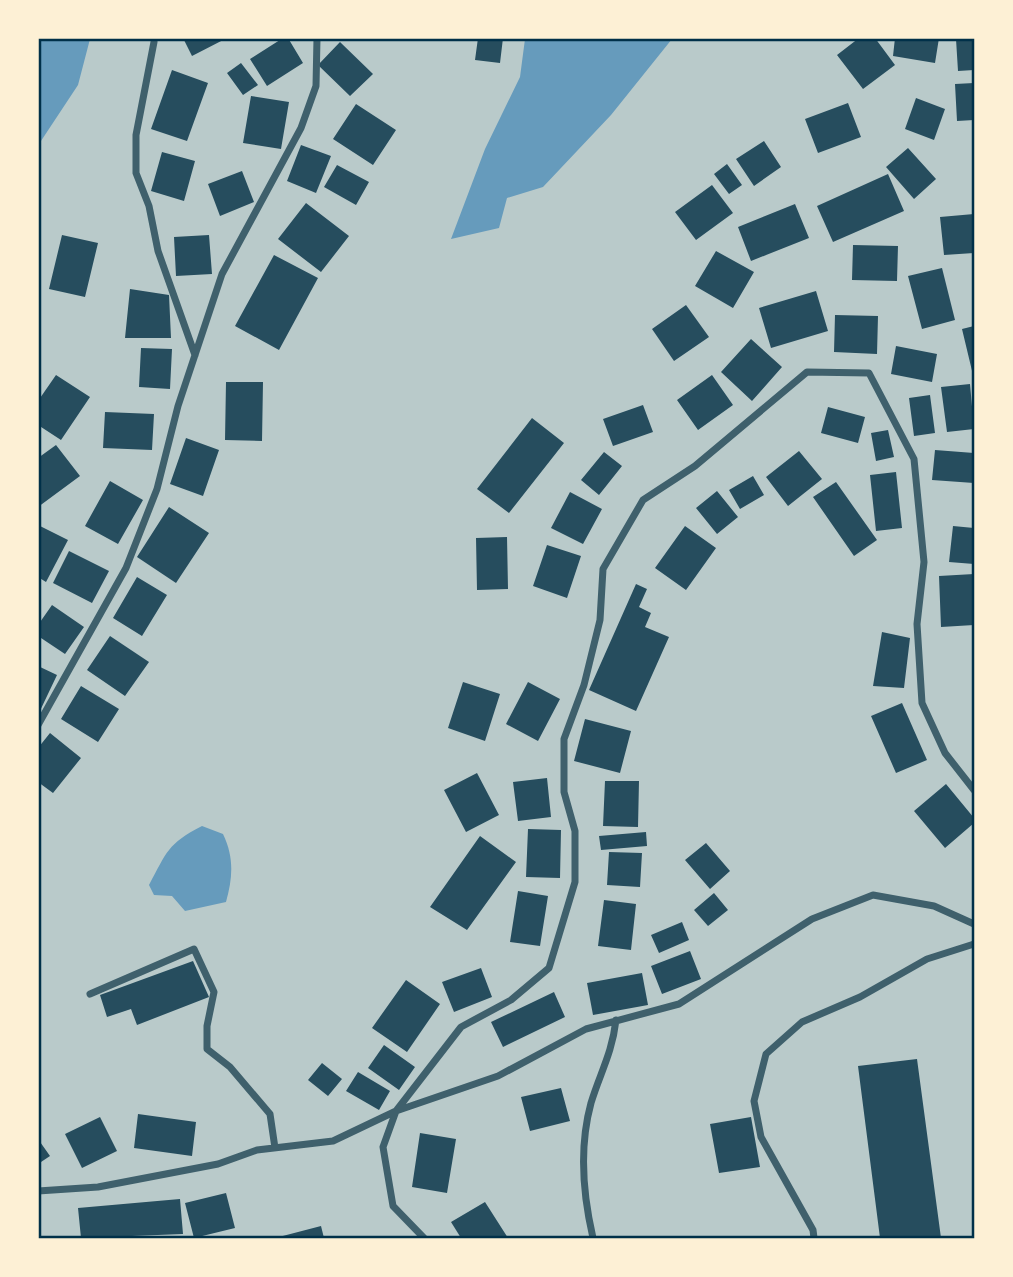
<svg xmlns="http://www.w3.org/2000/svg" width="1013" height="1277" viewBox="0 0 1013 1277" font-family="'Roboto Serif',serif">
<style>
.green{fill:#b9caca}
.water{fill:#669bbc}
.building{fill:#264d5e}
.lines{fill:none;stroke-linecap:round;stroke-linejoin:round}
.minor{stroke:#3f606c;stroke-width:7}
.neatline{fill:none;stroke:#003049;stroke-width:2.5}
</style>
<rect width="100%" height="100%" fill="#fdf0d5"/>
<path class="green" d="M38 39H974V1238H39Z"/>
<path class="water" d="M39 38 90 39 78 85 39 144Z
M525 39H672L611 115 543 187 507 198 499 228 451 239 485 149 520 77Z
M202 826 223 834C234 857 233 877 226 902L185 911 172 896 154 895 149 885C167 852 167 844 202 826Z"/>
<path class="building" d="M183 38H227L192 56Z
M283 38H288L303 63 267 86 250 59Z
M478 38H503L500 63 475 60Z
M859 38H875L895 65 863 89 837 55Z
M895 38H939L935 63 893 56Z
M974 38V70L958 71 956 39Z
M340 42 373 74 350 96 318 65Z
M241 63 258 85 243 95 227 73Z
M172 70 208 83 187 141 151 129Z
M974 83V120L957 121 955 84Z
M251 96 289 102 281 149 243 143Z
M916 98 945 109 934 140 905 129Z
M848 103 861 137 818 153 805 119Z
M356 104 396 130 373 165 333 139Z
M764 141 781 167 754 186 736 159Z
M301 145 331 156 316 193 287 181Z
M908 148 936 179 914 199 886 167Z
M162 152 195 161 184 201 151 191Z
M727 164 742 185 729 194 714 174Z
M337 165 369 182 356 205 324 187Z
M242 171 254 202 220 216 208 184Z
M888 174 904 211 833 242 817 206Z
M712 185 733 213 696 240 675 212Z
M306 203 349 236 321 272 278 239Z
M795 204 809 238 751 261 738 227Z
M974 214V253L944 255 940 217Z
M62 235 98 243 85 297 49 289Z
M209 235 212 274 176 276 174 237Z
M853 245 898 246 897 281 852 280Z
M716 251 754 272 733 308 695 286Z
M274 255 318 278 279 350 235 326Z
M942 268 955 320 922 329 908 276Z
M130 289 169 295 171 338H125Z
M816 291 828 331 771 348 759 308Z
M686 305 709 337 674 361 652 329Z
M835 315 878 316 877 354 834 352Z
M974 326V375H973L962 329Z
M751 339 782 367 752 401 721 372Z
M896 346 937 354 932 382 891 374Z
M141 348 172 349 170 389 139 387Z
M56 375 90 397 61 440 38 425V401Z
M712 375 733 405 698 430 677 400Z
M226 382H263L262 441 225 440Z
M970 384 974 429 947 432 941 387Z
M930 395 935 433 914 436 909 398Z
M643 405 653 432 613 446 603 419Z
M828 407 865 417 858 443 821 433Z
M105 412 154 414 152 450 103 448Z
M532 418 564 443 509 513 477 489Z
M888 430 894 457 876 461 871 433Z
M186 438 219 450 203 496 170 484Z
M56 445 80 476 38 507V458Z
M935 450 974 453V483L932 480Z
M799 451 822 479 788 506 766 477Z
M604 452 622 466 599 495 581 480Z
M896 472 902 528 876 531 870 475Z
M753 476 764 495 740 509 729 490Z
M110 481 143 500 118 544 85 526Z
M836 482 877 540 854 556 813 497Z
M717 491 738 517 717 534 696 508Z
M570 492 602 509 583 544 551 528Z
M169 507 209 533 176 583 137 557Z
M38 525 68 540 46 582 38 577Z
M685 526 716 548 686 590 655 568Z
M953 526 974 528V564L949 562Z
M507 537 508 589 477 590 476 538Z
M547 545 581 556 567 598 533 586Z
M69 551 109 571 92 603 53 583Z
M974 574V625L941 627 939 576Z
M137 577 167 595 142 636 113 618Z
M636 584 647 589 639 607 651 613 645 627 669 637 636 711 589 690Z
M52 605 84 627 65 654 38 636V625Z
M882 632 910 638 904 688 873 686Z
M110 636 149 662 125 696 87 670Z
M38 666 57 675 38 715Z
M463 682 500 694 485 741 448 728Z
M528 682 560 699 538 741 506 724Z
M81 686 119 709 98 742 61 719Z
M902 703 927 760 896 773 871 716Z
M585 719 631 731 620 773 574 761Z
M50 733 81 758 53 793 38 782V748Z
M477 773 499 815 466 832 444 790Z
M547 778 551 817 518 821 513 782Z
M605 781H639L638 827 603 826Z
M946 784 974 818V823L945 848 914 811Z
M528 829 561 830 560 878 526 877Z
M646 832 647 846 601 850 599 836Z
M480 836 516 862 467 930 430 907Z
M706 843 730 871 710 889 685 860Z
M609 852 642 853 640 887 607 885Z
M518 891 548 896 540 946 510 942Z
M714 893 728 910 708 926 694 910Z
M604 900 636 904 631 950 598 946Z
M682 922 689 940 659 953 651 935Z
M690 951 701 979 662 994 651 966Z
M193 961 209 997 137 1025 131 1009 107 1017 100 995Z
M481 968 492 997 454 1012 442 982Z
M642 973 648 1005 593 1015 587 983Z
M406 980 440 1004 407 1052 372 1028Z
M554 992 565 1017 503 1047 491 1022Z
M384 1045 415 1067 399 1090 368 1068Z
M917 1059 941 1238H880L858 1066Z
M322 1063 342 1079 328 1096 308 1080Z
M358 1072 390 1091 379 1110 346 1091Z
M561 1088 570 1121 530 1131 521 1097Z
M138 1114 196 1122 192 1156 134 1148Z
M100 1117 117 1151 82 1168 65 1134Z
M751 1117 760 1167 719 1173 710 1124Z
M420 1133 456 1139 447 1193 412 1187Z
M38 1139 50 1156 38 1164Z
M226 1193 235 1228 194 1238 185 1203Z
M180 1199 183 1234 81 1238 78 1208Z
M485 1202 508 1238H461L451 1222Z
M321 1226 324 1238H275Z"/>
<g class="lines">
<path class="minor" d="M154 42 136 135V173L149 206 158 251 195 355
M38 725 126 568 157 489 178 406 222 274 301 128 316 86 317 38
M90 994 194 949 214 992 207 1026V1049L230 1067 270 1114 275 1148
M38 1191 98 1187 218 1164 257 1150 333 1141 396 1111 498 1076 586 1029 679 1004 812 919 873 895 934 906 974 924
M424 1238 393 1206 383 1147 396 1111 461 1027 511 1000 549 968 575 882V831L564 792V739L584 685 600 620 603 569 643 500 695 466 807 372 869 373 914 459 924 562 917 624 922 703 945 753 974 790
M593 1238C583 1195 579 1147 591 1103 600 1073 612 1054 616 1020
M814 1238 813 1230 761 1137 754 1101 766 1054 802 1022 860 997 927 959 974 944"/>
</g>
<rect width="1013" height="1277" fill="none" stroke="#fdf0d5" stroke-width="80"/>
<rect x="40" y="40" width="933" height="1197" class="neatline"/>
</svg>
